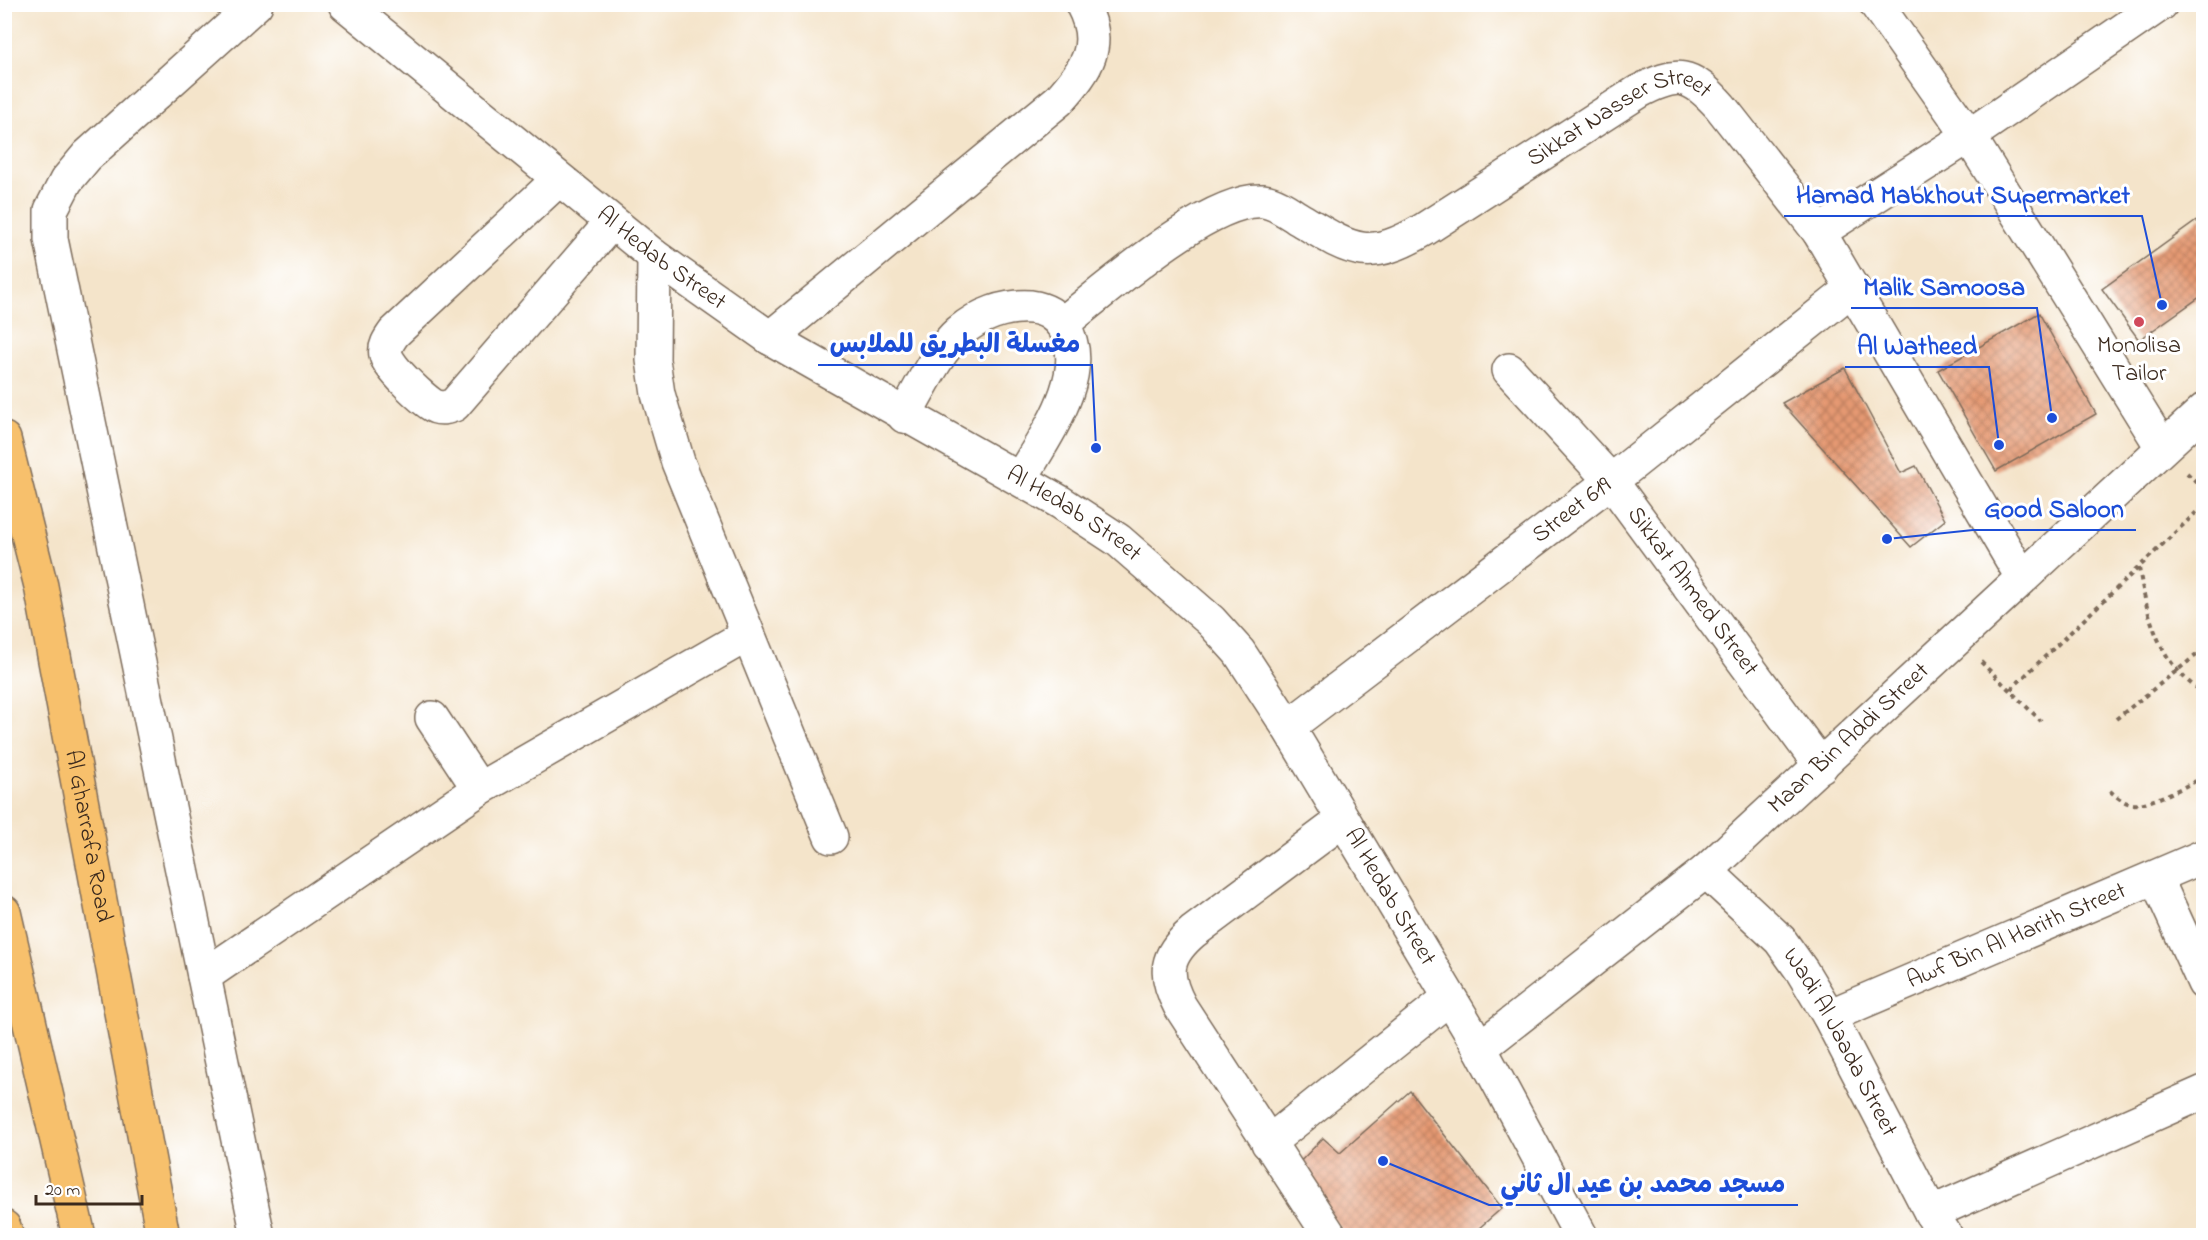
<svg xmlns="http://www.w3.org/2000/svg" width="2208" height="1240" viewBox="0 0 2208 1240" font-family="'Indie Flower','Playpen Sans Arabic',sans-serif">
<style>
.building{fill:url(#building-cross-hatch)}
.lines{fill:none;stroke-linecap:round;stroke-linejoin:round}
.minor-casing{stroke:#7c6b5a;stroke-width:36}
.major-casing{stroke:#7c6b5a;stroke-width:36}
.highway-casing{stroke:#7c6b5a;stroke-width:36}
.path{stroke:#7c6b5a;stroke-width:4;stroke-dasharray:4.5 4.5;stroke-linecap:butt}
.minor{stroke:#fff;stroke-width:33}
.major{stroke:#f7c06c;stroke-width:33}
.highway{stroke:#f7c06c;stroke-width:33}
.poi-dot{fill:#d1495b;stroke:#fff;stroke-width:2}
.labels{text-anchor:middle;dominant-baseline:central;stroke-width:6;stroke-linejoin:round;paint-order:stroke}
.street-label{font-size:24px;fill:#3b2a1e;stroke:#fff}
.poi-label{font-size:24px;fill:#3b2a1e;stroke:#fff}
.leader{fill:none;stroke:#1d4ed8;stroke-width:2}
.callout-dot{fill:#1d4ed8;stroke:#fff;stroke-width:2}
.callout-label{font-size:26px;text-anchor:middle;font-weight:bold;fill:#1d4ed8;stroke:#fff;stroke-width:6;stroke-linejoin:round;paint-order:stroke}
</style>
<defs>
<pattern id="building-cross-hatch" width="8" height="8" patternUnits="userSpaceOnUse" patternTransform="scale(1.5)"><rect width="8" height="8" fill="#e59972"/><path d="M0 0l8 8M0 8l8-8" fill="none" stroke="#bb7d5d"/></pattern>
</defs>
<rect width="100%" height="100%" fill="#fff"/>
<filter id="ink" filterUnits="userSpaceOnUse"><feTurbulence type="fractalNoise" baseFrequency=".0167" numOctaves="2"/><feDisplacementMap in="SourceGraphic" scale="12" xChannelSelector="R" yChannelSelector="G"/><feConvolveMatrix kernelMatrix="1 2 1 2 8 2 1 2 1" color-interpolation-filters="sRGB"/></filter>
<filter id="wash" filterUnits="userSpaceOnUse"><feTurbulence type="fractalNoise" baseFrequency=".008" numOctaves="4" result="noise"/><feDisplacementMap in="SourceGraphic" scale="24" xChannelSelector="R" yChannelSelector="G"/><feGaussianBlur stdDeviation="1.35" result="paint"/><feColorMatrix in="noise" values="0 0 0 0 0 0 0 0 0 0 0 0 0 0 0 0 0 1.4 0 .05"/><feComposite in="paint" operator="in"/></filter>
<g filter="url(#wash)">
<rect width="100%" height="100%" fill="#f4e4ca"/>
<g id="blocks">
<path class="building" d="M2202 217 2204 294 2139 340 2102 289Z
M2039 313 2096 414 1996 471 1938 370Z
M1845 368 1901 473 1916 466 1945 520 1911 547 1782 403Z
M1410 1091 1502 1208 1470 1236H1347L1292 1170 1323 1138 1340 1153Z"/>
</g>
</g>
<g filter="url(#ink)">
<use href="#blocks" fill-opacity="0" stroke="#7c6b5a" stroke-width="1.5"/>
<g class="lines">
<g class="minor-casing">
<g id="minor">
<path d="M256 4 87 156 66 181 51 210V239L258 1236"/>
<path id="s1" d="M345 4 654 256 770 338 1060 502 1118 540 1211 621 1239 652 1288 727 1480 1048 1581 1236"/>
<path d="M1876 4 1969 136 2162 447"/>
<path d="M558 180 394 333C389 340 384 347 386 355 387 366 425 402 436 407 442 409 448 407 454 405L611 223"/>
<path d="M1819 232 1969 136 2161 4"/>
<path d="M654 256 653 360 658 394 678 462 831 837"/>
<path id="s2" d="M1062 324C1106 290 1209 197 1263 201 1274 202 1287 211 1296 217 1351 250 1366 264 1425 229L1638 92C1678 71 1690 73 1720 106L1819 232 2022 577"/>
<path d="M770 338 1059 100C1087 69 1104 45 1082 4"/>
<path id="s3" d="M1509 370 1611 481 1821 766"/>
<path d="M904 416C919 391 938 350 959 332 979 315 1005 305 1031 307 1046 309 1056 315 1064 327 1093 373 1043 439 1021 478"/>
<path d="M432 718 479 789"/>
<path id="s4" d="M1288 727 1611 481 1853 288"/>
<path id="s5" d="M1706 871 1780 940 1802 971 1829 1016 1931 1213 1946 1236"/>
<path d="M2156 878 2204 983"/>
<path d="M204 976 479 789 747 635"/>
<path id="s6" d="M1829 1016 2204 856"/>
<path id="s7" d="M1480 1048 1706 871 2204 410"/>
<path d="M1268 1143 1449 998"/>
<path d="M1931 1213 2204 1092"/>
<path d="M1330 1236 1180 1006C1163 974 1165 956 1193 932L1343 820"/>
</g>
</g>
<g class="major-casing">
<g id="major">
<path id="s8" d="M4 439 41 586 163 1236"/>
</g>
</g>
<g class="highway-casing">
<path id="highway" d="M4 912 79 1236
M4 1227 7 1236"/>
</g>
<path class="path" d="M2187 473 2204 489
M2139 568C2147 616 2159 665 2204 693
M1981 662 2041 721
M2011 689 2204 505
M2116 719 2204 649
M2110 791C2116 796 2122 802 2131 804 2148 807 2187 785 2204 777"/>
<use href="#minor" class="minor"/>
<use href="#major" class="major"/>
<use href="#highway" class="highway"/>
</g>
</g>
<circle class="poi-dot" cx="2139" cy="322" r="6"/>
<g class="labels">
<g class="street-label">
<text stroke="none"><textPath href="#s2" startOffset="645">Sikkat Nasser Street</textPath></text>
<text stroke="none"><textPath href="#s1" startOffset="406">Al Hedab Street</textPath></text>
<text stroke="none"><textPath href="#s4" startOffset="357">Street 619</textPath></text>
<text stroke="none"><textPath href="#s1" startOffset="892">Al Hedab Street</textPath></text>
<text stroke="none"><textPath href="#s3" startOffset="288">Sikkat Ahmed Street</textPath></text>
<text stroke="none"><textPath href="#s7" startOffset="482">Maan Bin Addi Street</textPath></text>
<text stroke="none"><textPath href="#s8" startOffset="406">Al Gharrafa Road</textPath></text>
<text stroke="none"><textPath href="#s1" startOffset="1396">Al Hedab Street</textPath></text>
<text stroke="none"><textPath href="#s6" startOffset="204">Awf Bin Al Harith Street</textPath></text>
<text stroke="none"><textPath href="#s5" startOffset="220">Wadi Al Jaada Street</textPath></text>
</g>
<g class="poi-label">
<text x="2139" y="346">Monolisa<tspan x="2139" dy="28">Tailor</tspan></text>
</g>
</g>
<path class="leader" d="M2162 305L2142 216H1784M2052 418L2037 308H1851M1096 448L1092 365H818M1999 445L1989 367H1845M1887 539L1973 530H2136M1383 1161L1489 1205H1798"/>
<g class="callout-dot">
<circle cx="2162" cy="305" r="6"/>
<circle cx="2052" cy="418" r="6"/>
<circle cx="1096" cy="448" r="6"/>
<circle cx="1999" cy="445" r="6"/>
<circle cx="1887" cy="539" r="6"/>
<circle cx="1383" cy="1161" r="6"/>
</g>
<g class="callout-label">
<text x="1963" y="203">Hamad Mabkhout Supermarket</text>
<text x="1944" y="295">Malik Samoosa</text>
<text x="955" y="352">مغسلة البطريق للملابس</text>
<text x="1917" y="354">Al Watheed</text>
<text x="2054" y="517">Good Saloon</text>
<text x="1643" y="1192">مسجد محمد بن عيد ال ثاني</text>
</g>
<rect width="2208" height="1240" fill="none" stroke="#fff" stroke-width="24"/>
<path d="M36 1195v9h106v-9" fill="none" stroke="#3b2a1e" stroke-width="3"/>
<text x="45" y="1195" font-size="18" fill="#3b2a1e" stroke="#ffffff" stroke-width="4.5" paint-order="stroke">20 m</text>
</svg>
